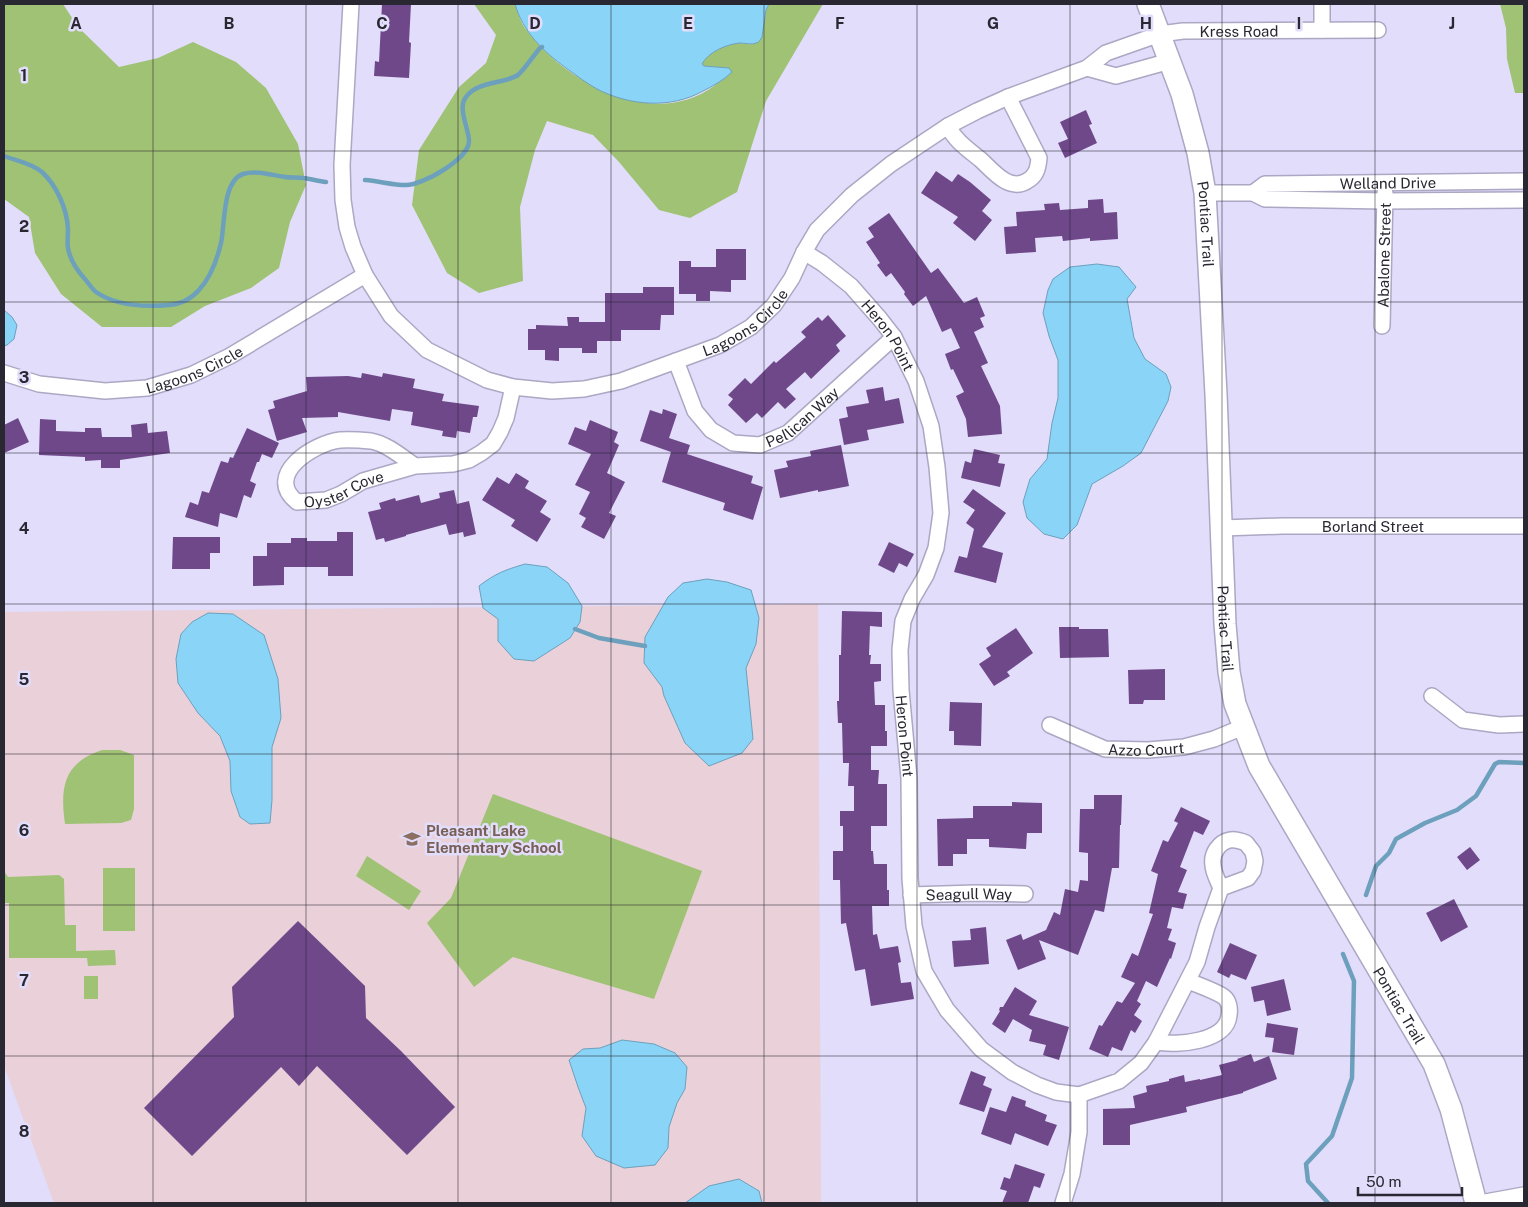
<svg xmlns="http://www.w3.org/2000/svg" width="1528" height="1207" viewBox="0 0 1528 1207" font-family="'Public Sans',sans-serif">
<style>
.education{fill:#e9d0d9}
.green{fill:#a0c274}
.water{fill:#8ad4f7;stroke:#6da0bc}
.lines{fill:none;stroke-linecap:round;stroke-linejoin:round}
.stream{stroke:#6da0bc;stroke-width:4.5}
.building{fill:#6f488a}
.street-casing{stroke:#aca7c3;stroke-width:18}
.secondary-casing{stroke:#aca7c3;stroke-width:24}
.street{stroke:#fff;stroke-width:15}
.secondary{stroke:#fff;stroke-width:21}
.grid{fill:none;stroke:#292732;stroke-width:1;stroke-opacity:0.55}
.labels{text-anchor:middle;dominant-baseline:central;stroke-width:5;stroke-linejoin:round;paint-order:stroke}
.street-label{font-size:15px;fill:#292732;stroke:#e2ddfb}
.education-label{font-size:15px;font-weight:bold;fill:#785e54;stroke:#e2ddfb;text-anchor:start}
.grid-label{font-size:16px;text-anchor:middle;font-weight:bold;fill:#292732;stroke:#e2ddfb;stroke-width:5;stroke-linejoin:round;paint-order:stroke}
</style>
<rect width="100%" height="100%" fill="#e2ddfb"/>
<path class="education" d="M818 604 821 1203H54L4 1066V612Z"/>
<path class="green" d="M4 4H63L78 27 119 67 158 58 193 42 236 62 266 88 298 144 306 185 290 222 279 268 251 288 205 306 171 327H102L61 294 35 253 29 217 4 199Z
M474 4H515C518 12 520 21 525 28 564 82 653 131 714 86 720 81 725 74 729 68L704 66 702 64C708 52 726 45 739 43 743 43 748 45 752 44 755 43 759 39 762 37L766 10 769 4H823L766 101 737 192 690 218 659 210 619 162 593 135 547 121 535 150 520 207 523 281 479 293 447 273 412 205 419 150 459 87 486 63 496 35Z
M1500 4H1524V93H1515L1507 59 1506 28Z
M102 750H120L134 755V809L131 820 121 823 65 824C60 788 63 763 102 750Z
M493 794 702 871 654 999 513 957 474 987 427 923 451 898Z
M367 856 421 891 409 910 356 876Z
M103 868H135V931H103Z
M4 871 8 877 59 875 64 879 65 925H76V951L115 950 116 965 88 966 87 958H9V903H4Z
M84 976H98V999H84Z"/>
<path class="water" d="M515 4H769L766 10 762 37C760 40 760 42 756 43 752 45 745 43 740 43 727 44 708 52 702 64L704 66 729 68 732 72C724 80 713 86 703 91 671 109 630 106 597 89 586 83 576 75 566 68 543 51 523 32 515 4Z
M1097 264 1119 267 1136 287 1127 299 1134 338 1145 359 1166 374 1171 387 1168 401 1141 453 1123 466 1092 484 1077 525 1063 539 1044 534 1027 518 1023 502 1030 479 1047 459 1052 423 1058 398V360L1049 336 1043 313 1048 290 1053 279 1070 267Z
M4 310 12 317 17 325 14 339 7 345 4 346Z
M525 564 547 567 568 583 582 606 580 622 570 638 534 661 514 659 498 641V619L483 608 479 586C496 573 505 570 525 564Z
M707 579 727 582 751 590 759 618 756 644 746 668 753 739 742 753 709 766 685 743 664 696 662 687 644 663 645 637 668 597 683 583Z
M208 613 233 614 264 635 278 679 281 718 272 747V800L270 823 250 824 240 817 231 791 230 761 220 736 198 713 178 683 176 659 181 634 192 622Z
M622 1040 654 1044 675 1053 687 1067 685 1089 677 1103 669 1127 668 1148 655 1165 624 1168 596 1156 582 1136 586 1108 578 1087 569 1060 583 1049 600 1048Z
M739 1179 759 1191 762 1203H685L709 1186Z"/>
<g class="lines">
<path class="stream" d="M4 156C17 161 31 163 42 172 57 186 67 209 68 229 68 236 67 242 68 248 70 260 76 269 84 278 88 282 91 288 96 292 116 306 146 307 169 305 182 304 191 299 199 290 211 277 217 260 221 243 225 226 222 181 243 174 256 170 272 175 285 177 291 178 297 177 303 178 311 179 318 181 326 182
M365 180C379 181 392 185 406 185 423 185 469 159 469 141 469 129 457 108 466 97 477 81 504 84 518 75 524 70 534 55 540 48L542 47
M575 629 599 638 645 646
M1366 895 1376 866 1389 853 1396 839 1425 823 1457 810 1476 796 1495 764 1499 762 1524 763
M1328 1203 1308 1181 1306 1164 1332 1136 1352 1078 1354 981 1343 954"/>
</g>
<path class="building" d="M382 4H411L409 42 411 43 409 78 374 76 375 61 379 62Z
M1086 110 1092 124 1089 125 1097 143 1065 158 1058 143 1068 139 1060 122Z
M936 171 952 182 958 174 970 182 991 200 982 211 992 220 975 241 953 223 958 217 921 193Z
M1103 199 1104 213 1117 212 1118 239 1090 241V238L1063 241 1062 236 1035 238 1036 252 1006 254 1004 227 1017 226 1016 212 1045 210 1044 204 1059 203 1060 210 1088 208V200Z
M889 213 931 273 938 268 964 303 977 297 985 316 980 318 984 327 974 332 988 363 981 366 1000 406 1002 434 968 437 966 419 956 396 964 392 953 369 951 370 945 354 960 348 951 328 942 332 926 296 913 306 904 294 905 292 891 273 886 277 877 265 880 263 866 242 874 237 868 228Z
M716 249H746V280H731V292L710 291V301H696V294H679V261H691V267H716Z
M643 287H674V315H661L660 330H621V341H597V353H582V348H559V361L545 360V350H528V329H536V325L568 326 567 317H579V322H605V293H643Z
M828 315 846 336 836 345 840 351 811 379 805 372 786 389 796 399 785 409 778 402 762 418 757 413 746 423 728 405 733 399 728 395 745 378 751 384 774 361 776 363 806 337 801 332 818 317 822 321Z
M362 373 382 377 383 373 415 379 413 388 444 394 442 401 479 406 477 417H473L470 433 457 431 456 438 442 436 443 431 411 425 413 412 392 409 390 421 338 412V417L302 418 307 432 277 441 268 410 275 408 273 401 307 391 306 377 348 376 361 378Z
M883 387 885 401 899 398 904 423 867 430 869 440 844 445 839 419 848 417 846 407 869 403 866 390Z
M663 409 677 414 669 438 690 445 687 454 753 476 751 483 763 487 753 520 723 510 725 503 662 482 671 452 640 441 650 410 662 414Z
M18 418 29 442 4 453V425Z
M40 419 56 420V431L85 432V428H101L102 437H132L131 425 147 423 148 433 167 431 170 453 120 460V468H101V460L85 461V457L39 455Z
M590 420 618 432 614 442 619 445 607 473 625 482 609 513 616 516 604 539 581 527 586 518 579 514 590 492 575 485 591 454 568 444 575 427 586 431Z
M247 428 279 443 272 458 262 454 259 462H257L250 481 256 484 251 498 244 495 237 518 220 513 218 527 185 517 190 502 198 505 202 491 209 493 221 461 228 463 230 457 233 458Z
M841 445 849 486 818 492V490L780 498 774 470 788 467 786 461 811 456 810 451Z
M974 449 1000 455 998 463 1005 464 1000 487 961 478 965 461 971 463Z
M516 473 529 481 525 488 547 501 540 512 551 519 537 542 511 526 515 520 482 500 497 477 509 484Z
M973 489 1006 513 982 547 1003 553 996 583 954 572 959 556 967 558 974 529 966 523 975 510 963 502Z
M454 490 457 504 469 501 476 534 464 537 463 532 449 535 446 524 406 535V536L385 542 384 538 376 540 368 512 381 509 379 503 395 498 396 501 419 495 421 503 440 498 439 493Z
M337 532H353V576H328V567H284V585L253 586V556H267V543H291V538H307V541H337Z
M173 537H220V553H210V569H172Z
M889 542 914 554 907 567 899 563 894 573 878 565Z
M842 611 882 612V627L870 626 869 655H871L870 664H881V681L874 682 875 705H885V731H887V746H871V770H879L878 784H887V826H871V851H873L874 864H887V890H889V906H872L873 935 877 934 880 949 898 946 901 962 898 963 901 983 911 982 914 999 871 1006 865 969 855 971 846 923 841 924 840 880H833V851H843V826H840V811H854V786H848L849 763H843L842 723H838L837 701H839V655H841Z
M1059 627H1079V629H1108L1109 657 1060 658Z
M1016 628 1033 653 1007 672 1010 676 994 686 979 664 991 656 986 648Z
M1165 669V700H1144L1143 704H1129L1128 670Z
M950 702 982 703 981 746 954 745V731H949Z
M1094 795H1122L1121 825H1120L1119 868H1112L1104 912 1095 910 1078 955 1039 940 1046 959 1018 970 1006 940 1021 934 1023 940 1046 930 1054 912 1060 915 1065 889 1078 892 1080 880 1088 881V853L1079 852 1080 809H1094Z
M1012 802 1042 803V833H1027L1026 849 989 847V839H967V854H953V866H938L937 819 973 818V806H1012Z
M1181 807 1210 821 1203 835 1194 831 1180 867 1187 870 1178 892 1187 894 1183 909 1172 907 1167 928 1172 929 1168 940 1176 943 1171 959 1170 958 1157 987 1146 981 1137 1001 1141 1004 1134 1015 1142 1021 1135 1033 1131 1030 1122 1051 1112 1047 1108 1057 1089 1049 1099 1025 1102 1026 1117 1001 1122 1003 1135 983 1121 977 1132 953 1138 956 1153 914 1149 913 1158 874 1151 871 1163 840 1168 842 1178 823 1174 821Z
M1470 847 1480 860 1467 870 1457 857Z
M1454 899 1468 927 1441 942 1426 913Z
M298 921 365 986 366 1018 401 1051 455 1107 407 1155 317 1066 299 1086 281 1067 192 1156 144 1108 234 1017 232 987Z
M986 927 989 964 954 967 952 941 971 940 970 929Z
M1230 943 1257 955 1246 980 1231 974 1229 978 1217 972Z
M1284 979 1291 1010 1267 1016 1264 1000 1254 1002 1251 987Z
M1015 987 1037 1001 1029 1015 1069 1027 1059 1060 1043 1055 1046 1045 1029 1041 1032 1030 1013 1019 1005 1033 992 1024 1000 1011 999 1010 1000 1007H1003Z
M1267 1023 1298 1028 1294 1055 1272 1052 1274 1038 1265 1037Z
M1251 1054 1254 1062 1269 1056 1277 1079 1243 1092V1093L1186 1107 1187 1112 1130 1125V1145H1103V1109L1135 1108 1133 1096 1147 1092 1146 1086 1169 1081V1079L1184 1075 1185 1082 1200 1079V1080L1222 1075 1219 1065 1238 1060 1237 1059Z
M971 1071 986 1077 983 1085 992 1089 984 1112 959 1104Z
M1012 1096 1026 1101 1025 1106 1047 1115 1045 1121 1057 1125 1048 1146 1015 1133 1011 1145 981 1134 990 1107 1006 1112Z
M1015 1164 1045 1174 1040 1188 1034 1186 1028 1203H1002L1007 1191 1000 1189 1004 1177 1010 1179Z"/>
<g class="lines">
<g class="street-casing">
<g id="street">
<path id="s1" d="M351 4 342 165 343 200 347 227 353 247 365 275 391 316 427 350 487 380 513 387 552 391 584 389 621 381 720 345 751 327 774 305 792 278 804 252 817 230 852 195 891 164 948 126 977 111 1008 97 1087 68 1106 53 1160 34 1183 31 1378 30"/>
<path d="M1322 30V4"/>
<path d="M1087 68 1116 76 1170 61"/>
<path d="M948 126C955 141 969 150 981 160 993 171 1009 192 1027 181 1036 176 1038 169 1039 158L1008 97"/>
<path d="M1205 193H1253L1265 199 1384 201 1524 200"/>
<path id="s2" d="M1253 193 1265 184 1524 181"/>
<path id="s3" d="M804 252 822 263 851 286 880 319 894 337 916 381 931 426 937 467 941 513 936 548 926 575 912 599 903 621 900 650 901 690 909 778 910 878 914 926 924 971 947 1010 981 1049 1012 1072 1037 1085 1056 1092 1079 1095 1119 1081 1141 1063 1156 1042 1197 962 1207 927 1221 888 1248 878 1253 871 1255 861 1253 852 1246 843C1241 841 1235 839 1230 840 1219 842 1211 854 1213 865 1213 872 1218 881 1221 888"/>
<path id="s4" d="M1382 326 1385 193"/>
<path id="s5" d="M676 361 695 411 711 430 733 443 760 445 788 433 894 337"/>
<path id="s6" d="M4 373 39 384 105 391 147 388 191 375 230 356 365 275"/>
<path id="s7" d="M415 466C402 457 387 444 371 441 361 440 350 439 340 440 314 443 263 475 297 502L326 500 341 494 363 481 415 466 453 464 469 460 481 453 493 444 500 432 506 418 513 387"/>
<path id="s8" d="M1222 528 1282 526H1524"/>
<path d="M1432 696 1463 720 1499 725 1524 724"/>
<path id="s9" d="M1050 725 1105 749 1148 750 1184 747 1214 739 1243 727"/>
<path id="s10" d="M911 895 975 893 1025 894"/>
<path d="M1156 1042C1177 1046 1227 1042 1229 1015 1230 1009 1229 1001 1224 997 1219 993 1196 984 1188 981"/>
<path d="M1063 1203 1072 1174 1079 1132V1095"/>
<path d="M1480 1203 1524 1195"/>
</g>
</g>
<g class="secondary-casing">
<g id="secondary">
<path id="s11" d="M1148 4 1182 94 1198 153 1205 193 1216 394 1225 624 1229 672 1235 704 1259 766 1434 1064 1451 1109 1476 1203"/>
</g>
</g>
<use href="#street" class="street"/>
<use href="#secondary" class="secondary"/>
</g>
<path class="grid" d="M153 4V1203M306 4V1203M458 4V1203M611 4V1203M764 4V1203M917 4V1203M1070 4V1203M1222 4V1203M1375 4V1203M4 151H1524M4 302H1524M4 453H1524M4 604H1524M4 754H1524M4 905H1524M4 1056H1524"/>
<defs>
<g id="school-bare" transform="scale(1.35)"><path d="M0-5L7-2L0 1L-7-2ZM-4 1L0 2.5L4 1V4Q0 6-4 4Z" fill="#8d6e63" stroke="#e2ddfb" stroke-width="2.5" paint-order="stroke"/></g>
</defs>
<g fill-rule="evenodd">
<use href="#school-bare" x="412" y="839"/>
</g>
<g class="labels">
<g class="street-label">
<text stroke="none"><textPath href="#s1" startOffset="1315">Kress Road</textPath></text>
<text stroke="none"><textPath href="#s2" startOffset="138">Welland Drive</textPath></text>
<text stroke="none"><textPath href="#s11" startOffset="229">Pontiac Trail</textPath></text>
<text stroke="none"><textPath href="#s4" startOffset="71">Abalone Street</textPath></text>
<text stroke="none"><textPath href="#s1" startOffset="715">Lagoons Circle</textPath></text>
<text stroke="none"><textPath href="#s3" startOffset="120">Heron Point</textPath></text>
<text stroke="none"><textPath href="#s6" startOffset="196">Lagoons Circle</textPath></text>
<text stroke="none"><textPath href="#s5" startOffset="182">Pellican Way</textPath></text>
<text stroke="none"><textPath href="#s7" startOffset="228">Oyster Cove</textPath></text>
<text stroke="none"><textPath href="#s8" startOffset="151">Borland Street</textPath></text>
<text stroke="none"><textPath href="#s11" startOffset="634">Pontiac Trail</textPath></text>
<text stroke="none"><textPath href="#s3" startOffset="540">Heron Point</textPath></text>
<text stroke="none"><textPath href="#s9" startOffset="101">Azzo Court</textPath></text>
<text stroke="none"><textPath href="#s10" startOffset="58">Seagull Way</textPath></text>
<text stroke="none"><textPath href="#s11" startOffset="1054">Pontiac Trail</textPath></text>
</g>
<g class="education-label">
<text x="426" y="830">Pleasant Lake<tspan x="426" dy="17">Elementary School</tspan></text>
</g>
</g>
<g class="grid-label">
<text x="76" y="29">A</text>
<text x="229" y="29">B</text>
<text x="382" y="29">C</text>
<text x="535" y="29">D</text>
<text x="688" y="29">E</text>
<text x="840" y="29">F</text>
<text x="993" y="29">G</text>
<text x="1146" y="29">H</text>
<text x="1299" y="29">I</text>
<text x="1452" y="29">J</text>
<text x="24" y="81">1</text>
<text x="24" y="232">2</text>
<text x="24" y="383">3</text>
<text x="24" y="534">4</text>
<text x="24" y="685">5</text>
<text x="24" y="836">6</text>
<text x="24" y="986">7</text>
<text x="24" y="1137">8</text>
</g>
<rect width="1528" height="1207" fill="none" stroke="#292732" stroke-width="10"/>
<path d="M1358 1187v8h104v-8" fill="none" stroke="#292732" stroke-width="2.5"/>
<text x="1366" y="1187" font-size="15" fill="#292732" stroke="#e2ddfb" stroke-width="4" paint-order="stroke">50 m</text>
</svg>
